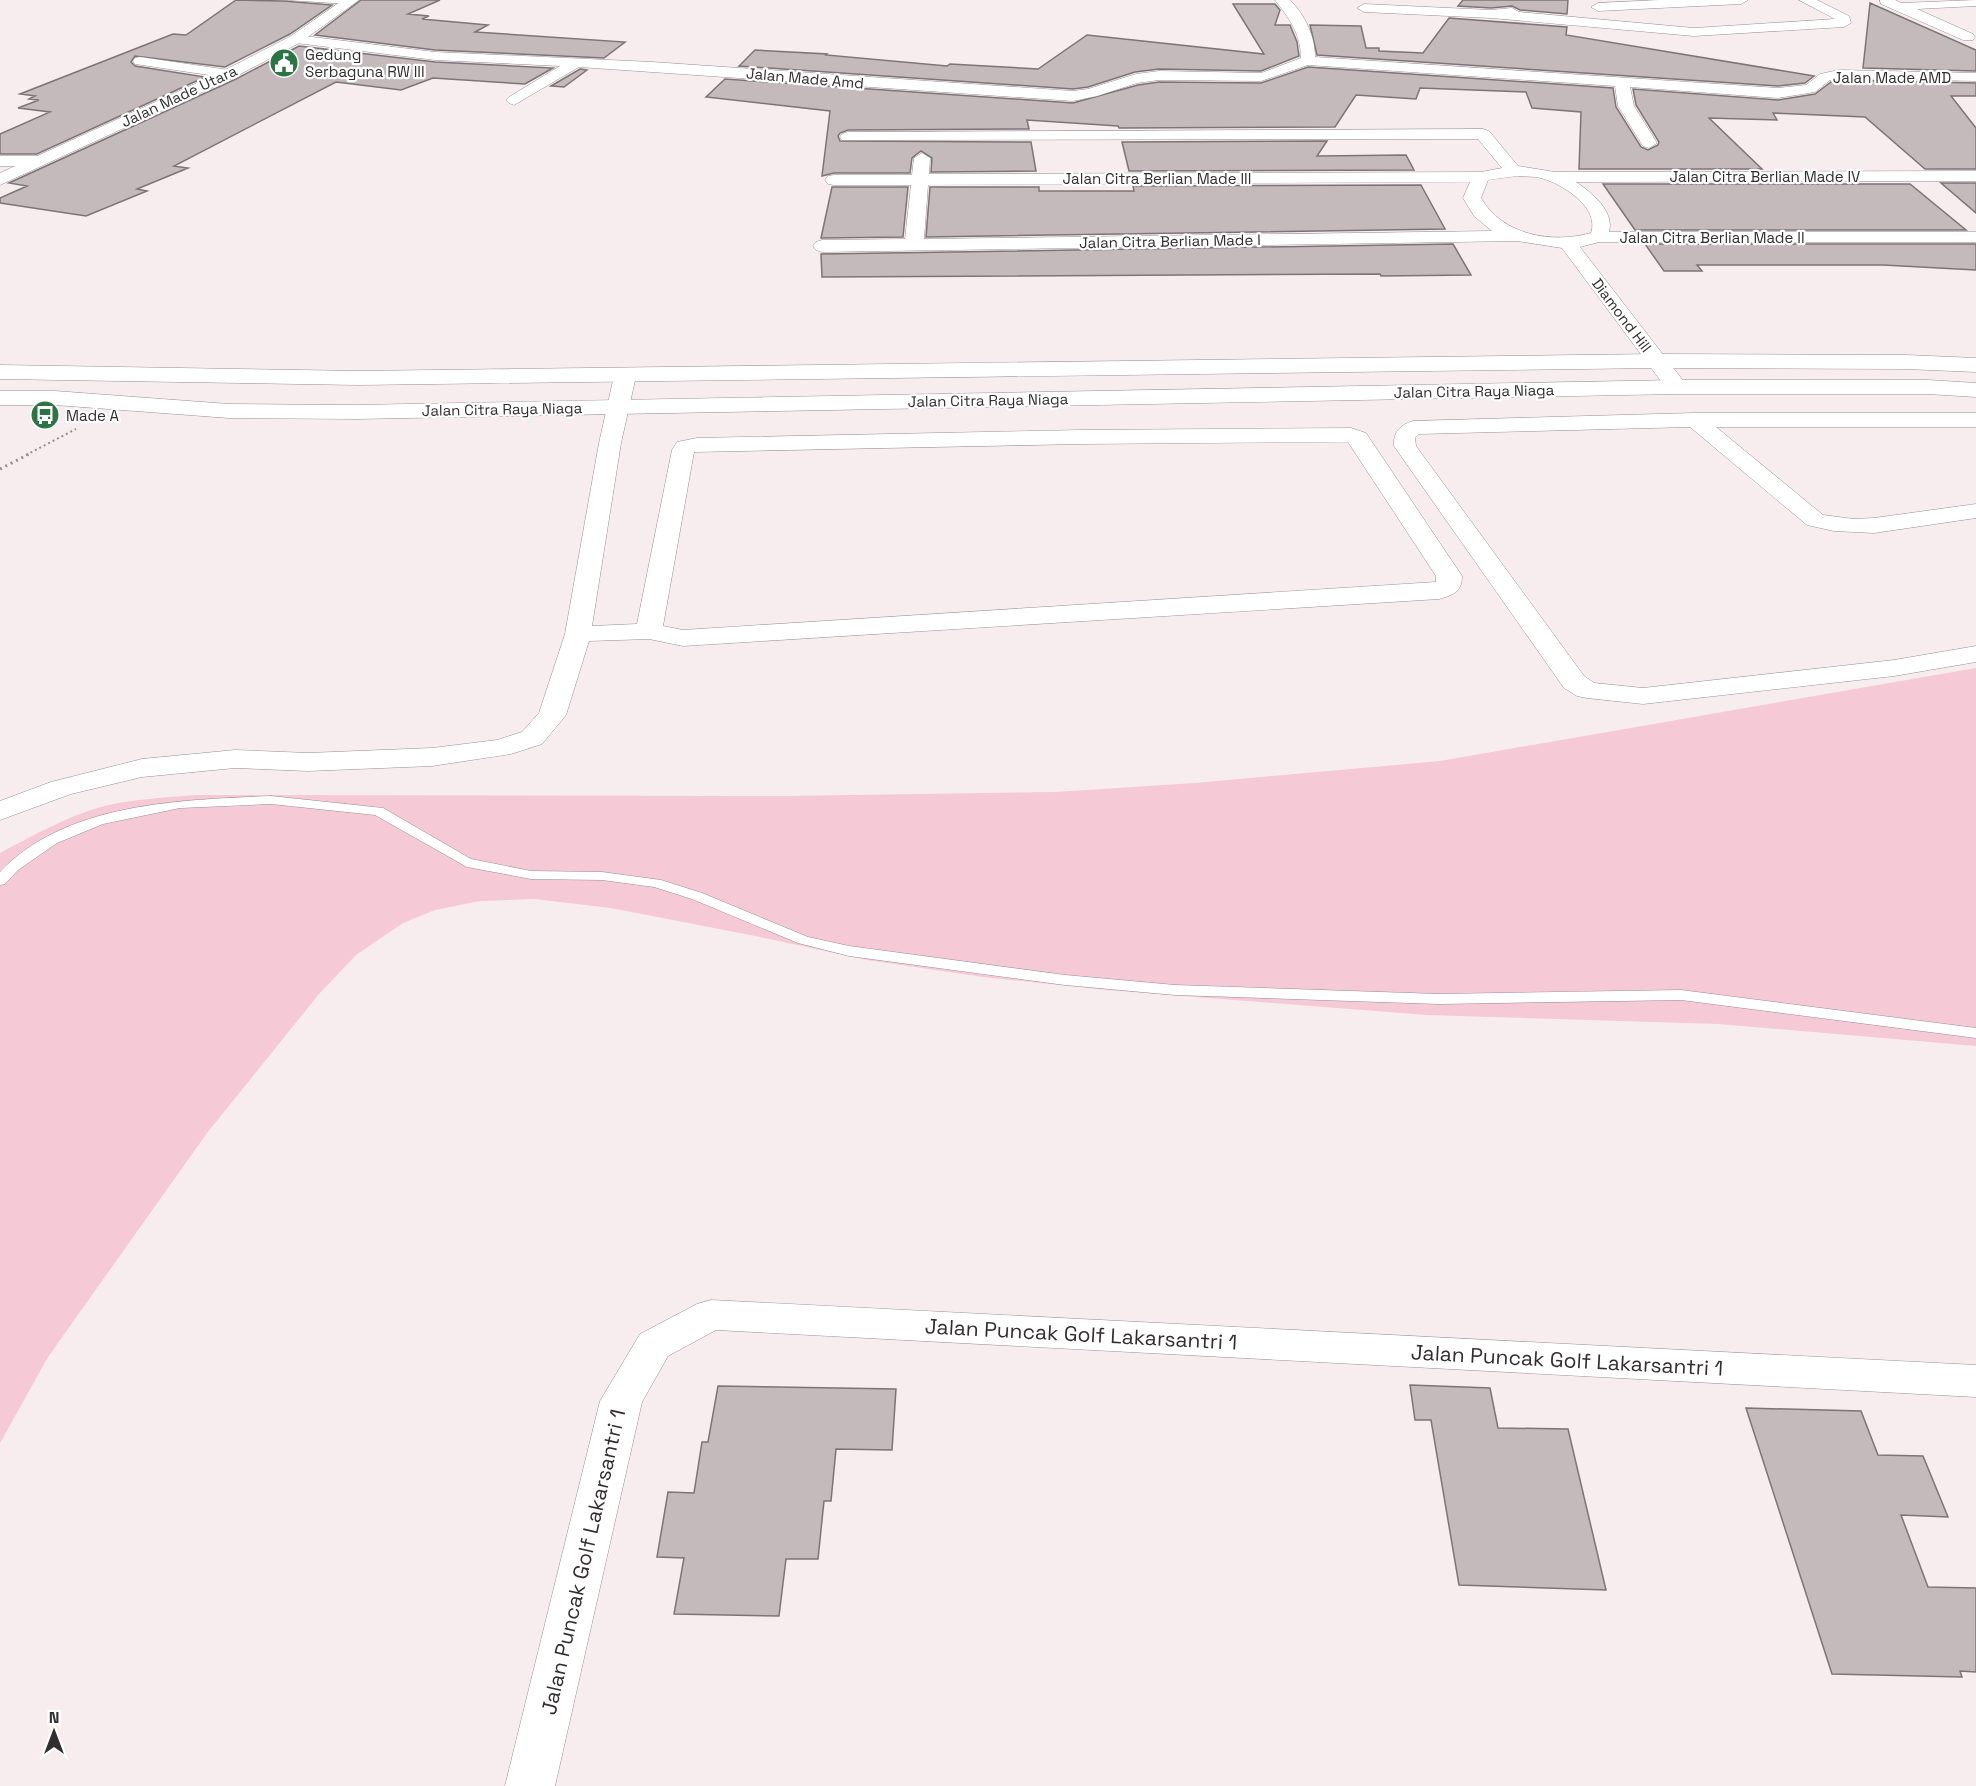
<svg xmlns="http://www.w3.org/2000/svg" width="1976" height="1786" viewBox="0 0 1976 1786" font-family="'Space Grotesk',sans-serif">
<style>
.green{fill:#f5c9d5}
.building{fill:#c4babc;stroke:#7d7476;stroke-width:1.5}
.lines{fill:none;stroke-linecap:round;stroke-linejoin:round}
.service-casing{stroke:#998f92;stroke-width:1}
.minor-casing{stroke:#998f92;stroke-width:1}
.tertiary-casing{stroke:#998f92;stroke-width:1}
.path-far1{stroke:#958e90;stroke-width:2;stroke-dasharray:2 3;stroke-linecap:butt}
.path{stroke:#958e90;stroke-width:3;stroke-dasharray:2 4;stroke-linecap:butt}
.service{fill:#fff;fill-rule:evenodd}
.minor{fill:#fff;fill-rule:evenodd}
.tertiary{fill:#fff;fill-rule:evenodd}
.labels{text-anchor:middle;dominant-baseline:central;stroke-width:4.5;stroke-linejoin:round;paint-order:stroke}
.far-poi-label{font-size:15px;fill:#322e2f;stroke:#fff;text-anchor:start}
.far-street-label{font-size:15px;fill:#322e2f;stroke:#fff}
.near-street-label{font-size:21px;fill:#322e2f;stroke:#fff}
</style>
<rect width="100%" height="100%" fill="#f7edef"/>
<path class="green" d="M1976 668V1046L1718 1024 1427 1015 1107 990 983 977 867 960 750 935 611 908 534 899 480 901 435 910 403 923 356 955 319 994 207 1133 48 1357 0 1443V853C28 838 57 822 88 811 122 799 162 798 198 795L786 796 1056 792 1195 783 1440 761Z"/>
<path class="building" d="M236 0 283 1 332 5 290 34 225 67 135 56 131 62 135 66 205 77 37 154H0V134L50 112 18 108 39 100 29 99 35 96 20 94 173 34 186 35Z
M361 0H440L408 14 429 16 422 19 488 25 475 32 625 42 604 58 435 50 315 35Z
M1463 0H1568L1567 14 1520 10 1512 6 1491 8 1458 6Z
M1870 3 1976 50V71L1863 68Z
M1233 4H1275L1280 10 1275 25H1290L1297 42 1299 56 1261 71 1159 69 1135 72 1088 87 1073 89 739 66 755 50 827 54 826 55 947 66 950 64 1038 69 1087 35 1264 54Z
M1449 18 1567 27 1566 35 1814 76 1805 83 1778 86 1317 55 1310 25 1361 26 1366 48H1379V51L1423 53Z
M299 46 435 62 553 68 525 84 433 78 401 90 336 82 174 166 188 168 137 189 147 191 86 216 0 203V198L27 186 9 183 236 79Z
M1308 67 1613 88 1616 107 1641 147 1648 150 1658 145 1659 142 1636 105 1633 89 1778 100 1815 94 1831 82 1839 80 1976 83V96H1951L1976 128V169H1925L1865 117 1773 113 1777 120 1709 118 1762 169H1579L1581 112 1532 108 1526 92 1420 88 1416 99 1356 95 1335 127 1119 128 1118 126 1027 120 1029 129 848 130 840 133 838 136 840 141 1031 142 1036 171 931 172 932 158 921 151 912 158 910 173H834L822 176 830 111 706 97 725 79 1073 103 1138 85 1159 82 1261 83Z
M580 69 587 70 564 87 551 86Z
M1327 141 1317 156 1406 155 1414 170 1129 171 1122 142Z
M1941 183H1976V213Z
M1603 184H1910L1966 230H1635Z
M1421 185 1445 229 926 237 930 187H1039V191H1134L1133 186Z
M832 187H908L903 237 821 238Z
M1453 244 1471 275 1381 276 1380 274 822 277 821 254Z
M1645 244H1976V270L1883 265H1697L1702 271H1664Z
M1410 1385 1490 1388 1498 1428 1568 1429 1606 1590 1459 1585 1431 1420H1415Z
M718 1386 896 1389 892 1450 836 1449 831 1501H824L818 1559H786L779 1616 674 1614 684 1558 657 1557 668 1492 694 1493 702 1442H708Z
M1746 1408 1861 1411 1878 1455 1923 1456 1948 1517 1901 1515 1928 1587 1976 1588V1672L1960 1671 1962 1677 1832 1674Z"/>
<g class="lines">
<g class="service-casing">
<path id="service" d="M285 0H347L353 2 350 4Z
M271 796 383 808 471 859 531 871 602 872 661 880 702 893 808 937 849 946 1065 975 1175 985 1439 994 1681 990 1976 1028V1038L1681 1000 1439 1004 1175 995 1065 985 849 956 798 943 692 899 654 887 602 880 531 879 467 867 375 815 271 804 180 808 103 824 57 843 18 870 5 884 0 885V872C66 802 182 800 271 796Z"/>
</g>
<g class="minor-casing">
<path id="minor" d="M1275 0H1290C1305 15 1315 36 1315 57L1778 88 1806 85 1820 74 1839 70 1976 73V81L1839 78 1830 80 1815 92 1778 98 1630 87 1634 106 1657 143 1649 148 1643 146 1618 106 1615 86 1308 65 1261 81 1159 80 1137 83 1097 96 1073 101 579 67 514 105 509 103 506 100 509 97 560 66 435 60 296 43 289 39 296 35 435 52 652 62 1073 91 1088 89 1136 74 1159 71 1261 73 1301 58C1301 34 1289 18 1275 0Z
M1659 0H1748L1741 4 1598 11 1591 7 1598 3Z
M1799 0H1817L1849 16 1851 23 1844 27 1694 36 1491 18 1364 12 1357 8 1364 4 1491 10 1512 8 1519 12 1694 28 1835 19Z
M1880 0H1895L1901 3 1976 0V6L1917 9 1973 34 1975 37 1973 40H1963L1881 4Z
M140 57 229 70 236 74 229 78 135 64 133 61 135 58Z
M1483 129 1489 131 1518 166 1555 172 1976 171V181L1576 182C1591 192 1615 211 1609 232H1976V242H1599L1580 247 1688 387 1685 392 1677 393 1669 392 1562 248 1517 241 822 252 816 250 813 246 816 242 822 240 905 239 911 185H834L828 184 825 180 828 176 834 175H912L914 158 922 153 930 158 929 174 1481 172 1502 168 1478 139 842 140 840 137 842 134 848 132ZM1518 176C1525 177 1534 176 1541 178 1563 184 1600 208 1591 233 1552 244 1502 235 1481 198L1488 180ZM1470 182 1463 198 1474 216 1492 231 924 239 928 185Z
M0 156H39L47 161 39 166H0Z
M625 370 632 372 636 376 621 443 592 626 637 624 672 450 677 442 697 438 1082 430 1351 428 1366 433 1462 576C1462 592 1453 595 1439 599L683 646 649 639 589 641 566 715 542 744 511 754 432 766 308 771 235 768 142 777 71 794 0 820V801L51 782 142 759 235 750 308 753 432 748 497 740 522 732 539 713 565 634 599 443 614 376 618 372ZM1348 442 1436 576V582L683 630 663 626 694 452 1082 444Z
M1695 413H1976V427H1716L1823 515 1854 519 1874 518 1976 504V518L1874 533 1834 531 1807 525 1690 427 1419 434 1415 438 1416 446 1584 676 1594 683 1643 688 1894 660 1976 646V662L1894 676 1643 704 1587 698 1577 696 1564 688 1394 446C1393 432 1400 425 1413 421Z
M711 1300 1976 1365V1397L716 1330 668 1356 642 1402 555 1786H505L600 1401 640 1334 697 1304Z"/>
</g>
<g class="tertiary-casing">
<path id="tertiary" d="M343 0H359L301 42 235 77 0 185V173L223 71 291 36Z
M1657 354 1906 355 1976 358V372L1906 369 1657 368 358 385 0 379V365L358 371Z
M1677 380H1928L1976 383V397L1928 394H1677L356 419 229 418 55 405H0V391H55L229 404 356 405Z"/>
</g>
<path class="path-far1" d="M26 455 76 429"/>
<path class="path" d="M0 469 29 454"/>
<use href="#service" class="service"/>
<use href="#minor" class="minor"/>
<use href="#tertiary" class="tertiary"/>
</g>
<defs>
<g id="civic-disc" transform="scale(1.5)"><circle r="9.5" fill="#2a7543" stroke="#fff"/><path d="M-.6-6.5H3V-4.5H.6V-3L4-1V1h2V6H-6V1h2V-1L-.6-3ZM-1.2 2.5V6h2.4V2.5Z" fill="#fff"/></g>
<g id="bus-disc" transform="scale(1.5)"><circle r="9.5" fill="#2a7543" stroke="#fff"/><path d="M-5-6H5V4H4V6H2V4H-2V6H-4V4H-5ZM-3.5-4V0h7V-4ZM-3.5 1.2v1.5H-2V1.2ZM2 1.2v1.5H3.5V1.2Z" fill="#fff"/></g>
</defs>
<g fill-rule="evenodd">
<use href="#civic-disc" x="284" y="63"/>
<use href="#bus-disc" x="45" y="415"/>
</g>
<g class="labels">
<g class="far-poi-label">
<text x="305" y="54">Gedung<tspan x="305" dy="17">Serbaguna RW III</tspan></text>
<text x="66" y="415">Made A</text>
</g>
<g class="far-street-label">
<text x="1892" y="77">Jalan Made AMD</text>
<text transform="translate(805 78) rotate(5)">Jalan Made Amd</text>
<text transform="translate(179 96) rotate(-25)">Jalan Made Utara</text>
<text x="1765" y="176">Jalan Citra Berlian Made IV</text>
<text x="1157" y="178">Jalan Citra Berlian Made III</text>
<text x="1712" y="237">Jalan Citra Berlian Made II</text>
<text transform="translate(1170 241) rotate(-1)">Jalan Citra Berlian Made I</text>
<text transform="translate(1622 315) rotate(53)">Diamond Hill</text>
<text transform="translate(1474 391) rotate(-1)">Jalan Citra Raya Niaga</text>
<text transform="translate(988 400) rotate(-1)">Jalan Citra Raya Niaga</text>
<text transform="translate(502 409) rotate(-1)">Jalan Citra Raya Niaga</text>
</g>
<g class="near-street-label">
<text transform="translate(1081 1334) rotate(3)">Jalan Puncak Golf Lakarsantri 1</text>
<text transform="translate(1567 1360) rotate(3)">Jalan Puncak Golf Lakarsantri 1</text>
<text transform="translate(583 1562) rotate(-77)">Jalan Puncak Golf Lakarsantri 1</text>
</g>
</g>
<g transform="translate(54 1732)" stroke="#ffffff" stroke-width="4.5" paint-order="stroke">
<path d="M0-4.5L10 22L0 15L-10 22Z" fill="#322e2f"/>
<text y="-9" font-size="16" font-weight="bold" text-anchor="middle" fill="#322e2f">N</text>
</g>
</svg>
